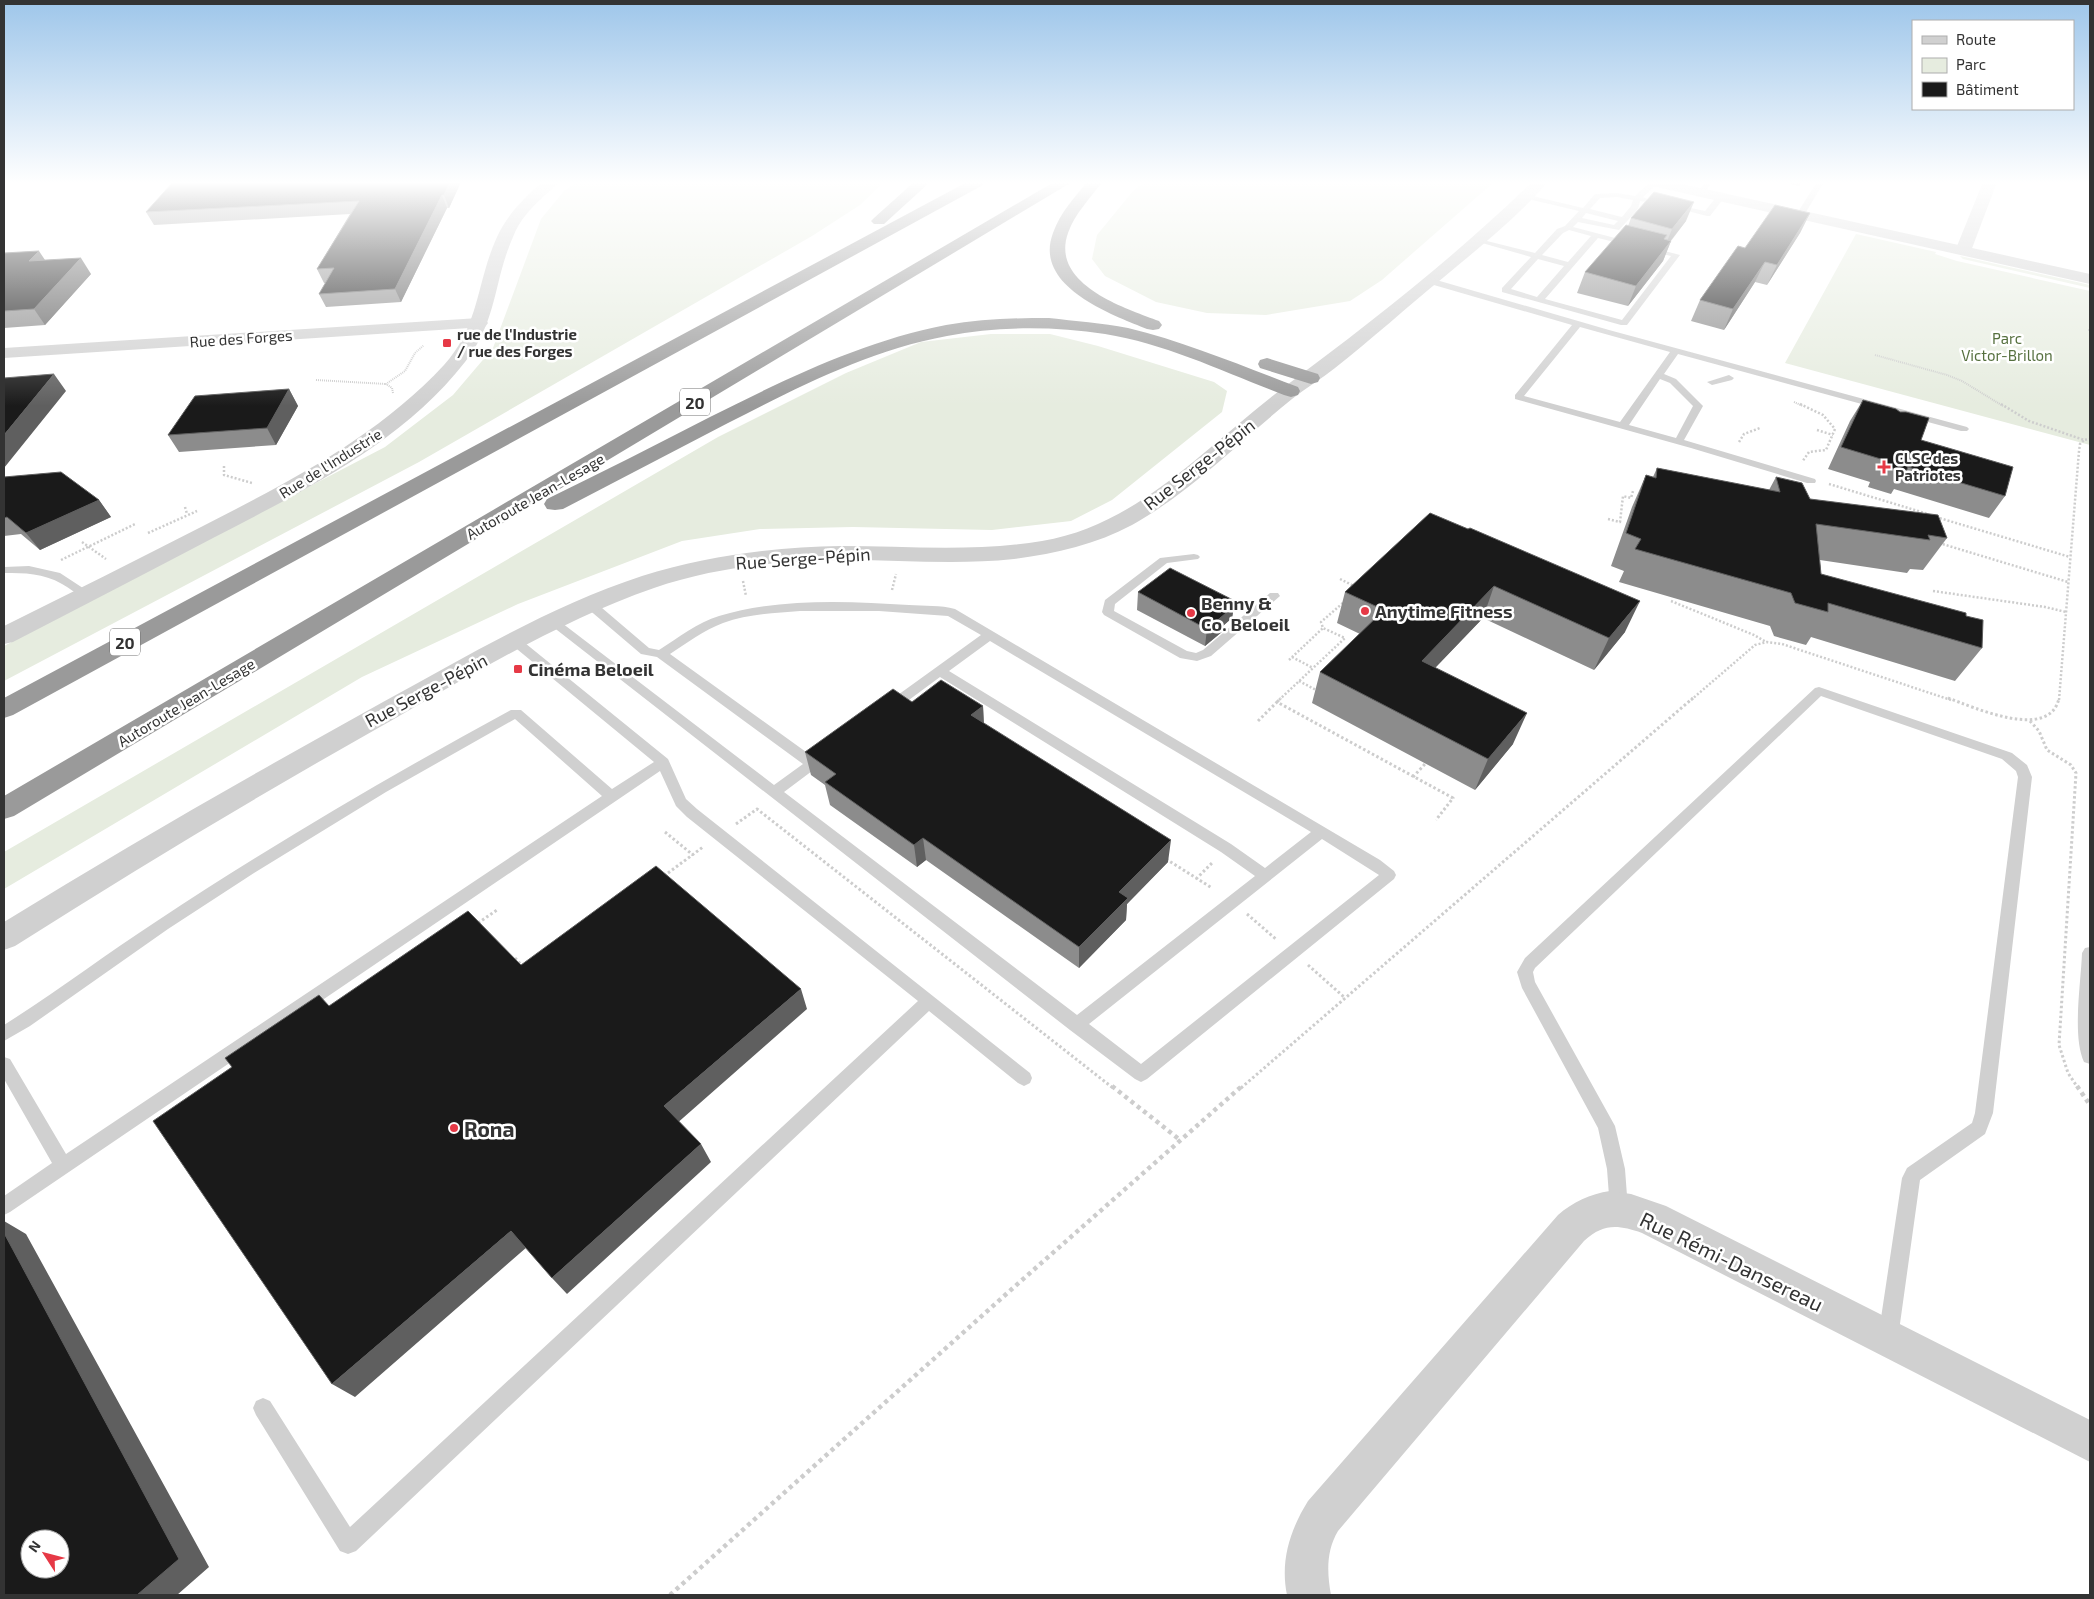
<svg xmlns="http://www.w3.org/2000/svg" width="2094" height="1599" viewBox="0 0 2094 1599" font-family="'Exo 2',sans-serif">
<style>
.green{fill:#e6ecdf}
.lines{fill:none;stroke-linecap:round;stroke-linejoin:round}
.path-far3{stroke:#cdcdcd;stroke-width:2;stroke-dasharray:1 1;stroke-linecap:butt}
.path-far2{stroke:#cdcdcd;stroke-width:2.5;stroke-dasharray:2 2;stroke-linecap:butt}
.path-far1{stroke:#cdcdcd;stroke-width:3;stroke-dasharray:2.5 2.5;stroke-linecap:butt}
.path{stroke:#cdcdcd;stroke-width:4.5;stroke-dasharray:4 4;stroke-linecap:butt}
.service{fill:#d0d0d0;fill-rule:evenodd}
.minor{fill:#d0d0d0;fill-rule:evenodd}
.tertiary{fill:#d0d0d0;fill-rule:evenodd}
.motorway{fill:#9a9a9a;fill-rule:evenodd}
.wall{fill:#8c8c8c}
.shaded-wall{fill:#5f5f5f}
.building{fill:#1a1a1a;stroke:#5f5f5f;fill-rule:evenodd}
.poi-dot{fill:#e63946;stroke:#fff;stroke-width:2}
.labels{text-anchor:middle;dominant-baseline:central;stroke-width:5;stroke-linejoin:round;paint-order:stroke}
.far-poi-label{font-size:15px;font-weight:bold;fill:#333;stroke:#fff;text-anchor:start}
.far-street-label{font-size:15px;fill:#333;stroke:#fff}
.far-park-label{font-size:15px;fill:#56703f;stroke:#fff}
.shield{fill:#fff;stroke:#707070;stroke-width:1}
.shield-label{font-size:16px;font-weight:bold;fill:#333}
.street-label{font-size:18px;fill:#333;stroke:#fff}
.poi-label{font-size:18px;font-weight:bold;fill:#333;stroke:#fff;text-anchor:start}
.near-poi-label{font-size:21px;font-weight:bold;fill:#333;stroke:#fff;text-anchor:start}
.near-street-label{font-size:21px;fill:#333;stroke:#fff}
</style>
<rect width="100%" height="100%" fill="#fff"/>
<path class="green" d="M577 182H884L860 205 812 236 419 462 4 681V646L385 447 453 395 493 348 541 219 564 191Z
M1144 182H1494L1382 280 1350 301 1266 315 1207 313 1156 302 1105 276 1092 259 1097 235 1133 191Z
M1856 234 1936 252 1935 254 1957 261 2090 291V445L1785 363Z
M1960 256 2090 285V288L1963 259Z
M991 334H1050L1098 346 1214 382 1227 391 1222 412 1112 500 1071 521 992 530 853 527 760 529 682 541 518 604 362 677 4 889V852L718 437 846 373 921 342Z"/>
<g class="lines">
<path class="path-far3" d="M2088 330H2090
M1875 355 1947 375 1962 381 2003 406
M316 380 386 384
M393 393 392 388 386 384 405 371 415 353 424 345
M1794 402 1803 406"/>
<path class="path-far2" d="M1800 404 1823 415 1835 429 1826 450 1809 452 1802 462
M2001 404 2029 421 2084 440 2090 439
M1817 430 1833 435
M1739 442 1744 434 1760 428
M224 466V475L252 483
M1829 484 1928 514
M185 507 187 514
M1936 517 2070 557
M1608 519 1620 522 1623 496 1631 498 1633 491
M148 533 197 511
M82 542 106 559
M1939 543 2068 582
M61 560 135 524
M1340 579 1356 587
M743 581 746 596
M892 590 896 574
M1933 591 2045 607 2066 612
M1671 601 1754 635 1766 642
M1292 657 1313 668
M1289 660 1323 628
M1299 681 1318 691
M1279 700 1345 638 1323 628 1321 622 1344 602
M1691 700 1755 645 1767 642 1782 644 1951 700
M2059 700 2079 451 2080 444 2084 440"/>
<path class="path-far1" d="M1948 698C1973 707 2050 742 2059 698
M1277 702 1281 698
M1258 721 1277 702 1453 798 1436 820
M2030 721 2039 731 2047 750 2071 765 2076 773 2059 1045 2068 1073 2078 1088
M1413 777 1425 764
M736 824 757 809 1113 1088
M665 832 693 855
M1166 859 1212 888
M664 876 703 847
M1196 879 1213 862
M1247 914 1277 940
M478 923 497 910
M515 958 524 968
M1308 965 1344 997
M1241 1088 1693 698"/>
<path class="path" d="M1112 1086 1180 1140
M2077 1086 2090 1105
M670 1595 1013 1288 1242 1086"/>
<path class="service" d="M1650 182 1658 183 1643 197 1650 200 1646 202 1640 201 1638 209 1619 230 1578 222 1573 227 1680 255 1627 325H1621L1502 292V288L1531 257 1475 241 1479 239 1535 253 1557 229 1565 226 1579 211 1524 198V194L1583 208 1595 194 1617 193 1635 196ZM1617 197 1633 200 1631 206 1622 217 1590 209 1600 198ZM1586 213 1618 221 1614 225 1582 218ZM1569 230 1591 236 1568 262 1542 255 1563 233ZM1598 238 1671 256 1622 320 1545 299ZM1538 259 1564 266 1537 297 1511 289Z
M1705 182H1712L1703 196H1697L1696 194Z
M1817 182H1824L1803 217H1797L1796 215Z
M1717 196 1724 198 1710 216H1707L1668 206 1672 204 1705 211Z
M1427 279H1433L1609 330 1967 427 1969 429 1967 431H1961L1678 354 1664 374 1676 379 1703 406 1684 440 1815 479 1816 481 1815 483H1807L1691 448 1515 399V395L1572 325 1427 283ZM1580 327 1670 352 1620 422 1524 396ZM1660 379 1670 383 1693 406 1676 438 1629 425Z
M1729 375 1734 378 1732 380 1712 385 1707 382Z
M1194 554 1198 555 1200 557 1198 559 1167 563 1115 604 1114 611 1187 651 1196 653 1203 650 1270 593H1278L1280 596 1211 656 1197 661 1180 658 1104 615 1102 612 1105 600 1160 558Z
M29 566 60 573 92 594 86 598C77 595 70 588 62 584 43 573 25 573 4 573V567Z
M591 601 595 602 649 648 659 650C678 638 698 622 719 616 779 598 847 601 909 605 924 606 941 605 955 609L1380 860 1394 871 1396 875 1394 879 1147 1079 1141 1082 1135 1079 1070 1030 548 623 550 620H558L774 785 803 764 657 657 641 654 587 608 585 605 587 602ZM800 611H879L948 616 981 635 884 705 883 708 884 711H894L940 677 1221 852 1255 876 1077 1015 784 792 828 759 830 756 828 753 823 751 813 757 670 654C687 643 704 630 723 623 747 614 775 613 800 611ZM990 641 1311 832 1265 868 1231 844 949 671ZM1322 839 1379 875 1141 1064 1089 1024Z
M516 638 520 639 668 759 686 799 697 809 1030 1073 1032 1078 1030 1083 1024 1086 1018 1083 929 1011 356 1551 348 1554 340 1551 256 1415 253 1408 256 1401 263 1398 270 1401 350 1527 918 1001 687 817 676 806 660 771 10 1212 4 1215V1196L52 1163 4 1079V1057L10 1059 66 1154 602 796 515 719 386 792 254 873 168 929 30 1026 4 1041V1025C56 992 105 955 157 921 272 845 391 775 511 710H521L612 789 654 762 512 645 510 642 512 639Z
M1819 687 2012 753 2027 765 2032 777 1993 1113 1985 1134 1920 1180 1898 1338 1895 1345 1888 1348 1881 1345 1878 1338 1902 1178 1907 1168 1972 1123 1975 1113 2018 777 2016 771 2002 759 1821 696 1535 968 1533 972 1535 982 1615 1126 1625 1169 1628 1209 1625 1215 1619 1218 1613 1215 1610 1209 1607 1169 1598 1128 1522 988 1517 972 1525 958 1815 688Z
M2090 947V1064L2084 1062C2072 1036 2081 983 2082 953L2085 948Z"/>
<path class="minor" d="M1983 182H1997L1971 251 1969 254H1957L1955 251Z
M479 318 485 319 488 323 485 327 4 358V348Z
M1610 1191 1631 1194 1666 1206 2090 1420V1462L1642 1233C1618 1225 1604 1223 1584 1241L1338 1531C1326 1551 1327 1573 1331 1595H1287C1280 1561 1290 1530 1308 1501L1558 1215C1573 1202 1590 1194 1610 1191Z"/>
<path class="tertiary" d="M542 182H558C554 188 547 193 542 198 530 209 519 221 513 237 493 282 498 320 465 362 401 444 303 491 213 538 147 573 80 607 13 642L4 644V626C70 593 137 560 203 526 289 482 377 437 444 365 480 325 476 283 497 237 507 215 524 198 542 182Z
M1532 182H1548C1517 217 1479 248 1444 277 1407 307 1372 339 1335 368 1321 379 1306 388 1292 399 1240 441 1191 492 1132 525 1097 544 1054 554 1014 559 958 565 902 560 846 560 782 560 716 567 654 588 562 620 478 671 394 719 266 791 139 867 15 946L4 950V922C128 845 255 773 383 702 467 656 551 606 642 576 706 556 773 547 841 546 908 546 975 552 1042 541 1139 525 1207 445 1283 388 1369 324 1455 257 1532 182Z
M1645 182H1673L2090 274V284L1652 186Z"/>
<path class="motorway" d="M914 182H930L884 224H874L871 221 874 218Z
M967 182H985L983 185 13 715 4 718V698Z
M1054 182H1072L14 816 4 819V796Z
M1087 182H1102C1090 199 1075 213 1068 233 1050 284 1124 308 1159 321L1162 325 1159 329 1153 330 1147 329C1110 314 1033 286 1053 233 1060 213 1074 198 1087 182Z
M1049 318C1075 321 1102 323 1128 328 1186 342 1242 366 1298 387L1300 391 1298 395 1291 397 1284 395C1226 373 1167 344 1105 334 1053 326 998 326 947 336 869 350 797 388 728 423 673 452 618 480 563 509L555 510 547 509 544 504 547 499C602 472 656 445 710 417 786 379 863 341 946 325 980 319 1014 318 1049 318Z
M1267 358 1318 374 1320 378 1318 382 1311 384 1260 368 1258 364 1260 360Z"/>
</g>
<path class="wall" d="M461 182 449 208H447L401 302 326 307 319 294 326 283H324L317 269 350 214 154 225 146 212Z
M1783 182H1801L1799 186Z
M1810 213 1800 233 1767 285 1755 282 1724 330 1691 321 1700 300 1745 248Z
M1631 218 1686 221 1671 241 1663 261 1628 306 1577 293 1585 272 1628 226Z
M4 253 45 260 91 274 45 325 4 328Z
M289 389 298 406 276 445 179 452 168 435Z
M1863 400 1921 440 2005 496 1989 518 1894 489 1891 494 1868 487 1870 482 1828 469 1850 421Z
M1657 468 1769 490 1776 477 1810 499 1947 538 1923 570 1910 569 1907 573 1820 560 1821 574 1966 616 1982 648 1955 681 1811 637 1806 645 1774 636 1770 626 1619 582 1624 571 1611 566 1632 507 1646 475 1653 477Z
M4 477 99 500 111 517 40 550 21 534 4 536Z
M1430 513 1625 632 1594 670 1483 618 1435 668 1513 744 1475 790 1312 703 1320 672 1360 634 1337 623 1345 592Z
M1138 592 1235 601 1232 618 1224 625 1223 631 1205 646 1137 610Z
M912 702 983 706 984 724 1168 862 1127 904 1126 920 1079 968 926 860 917 867 830 805 825 785 811 775 805 752Z"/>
<path class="shaded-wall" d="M450 182H461L449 208 444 195Z
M442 195 447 208 401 302 395 289Z
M1694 202 1686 221 1664 249 1672 229Z
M1810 213 1800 233 1767 285 1777 265Z
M1671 241 1663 261 1628 306 1636 286Z
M39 251 49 266 29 261Z
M81 258 91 274 45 325 34 309Z
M1765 262 1755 282 1724 330 1733 309Z
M54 374 66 391 4 468V435Z
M289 389 298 406 276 445 267 428Z
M99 500 111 517 40 550 26 533Z
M1494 586 1483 618 1411 693 1422 661Z
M1235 601 1232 618 1224 625 1223 631 1205 646 1207 629 1222 611Z
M1640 601 1625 632 1594 670 1609 638Z
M983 706 984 728 971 715Z
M1527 713 1513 744 1475 790 1488 759Z
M923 838 926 860 917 867 914 845Z
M1171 840 1168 862 1127 904 1126 920 1079 968V947L1119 892Z
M801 989 807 1009 675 1125 664 1106Z
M701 1144 711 1162 567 1294 552 1278Z
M4 1221 26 1234 209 1567 177 1595H137L4 1233Z
M511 1231 527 1247 355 1397 332 1384Z"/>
<path class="building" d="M173 182H450L444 195H442L395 289 319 294 334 268 317 269 359 201 146 212Z
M1654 192 1694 202 1672 229 1631 218Z
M1775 205 1810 213 1777 265 1765 262 1733 309 1700 300 1738 246 1745 248Z
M1626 225 1667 235 1664 239 1671 241 1636 286 1585 272Z
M39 251 29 261 81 258 34 309 4 311V253Z
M54 374 4 435V378Z
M289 389 267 428 168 435 195 396Z
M1863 400 1896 409 1900 412H1906L1929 418 1921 440 2013 467 2005 496 1908 467 1906 472 1882 465 1884 460 1841 447Z
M1657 468 1780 492 1776 477 1802 483 1810 499 1938 515 1947 538 1928 535 1930 540 1816 524 1821 574 1966 613V616L1983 620 1982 648 1828 603V612L1795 603 1791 593 1635 549 1641 539 1626 533 1646 475 1656 478Z
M61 472 99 500 26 533 7 517 4 518V477Z
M1430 513 1468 529 1470 528 1640 601 1609 638 1494 586 1422 661 1527 713 1488 759 1320 672 1384 610 1345 592Z
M1170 568 1235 601 1222 611 1226 613 1207 629 1138 592Z
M941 680 983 706 971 715 1171 840 1119 892 1128 898 1079 947 923 838 914 845 825 782 836 774 805 752 893 689 912 702Z
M656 866 801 989 664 1106 701 1144 552 1278 511 1231 332 1384 153 1121 232 1067 225 1058 319 995 329 1006 468 911 521 965Z
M4 1233 179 1559 137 1595H4ZM30 1539H60V1569H30Z"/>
<linearGradient id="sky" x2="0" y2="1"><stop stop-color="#9ec6ea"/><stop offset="0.45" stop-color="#fff"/><stop offset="1" stop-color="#fff" stop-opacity="0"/></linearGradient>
<rect width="2094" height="406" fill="url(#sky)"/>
<g class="poi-dot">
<rect x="442" y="338" width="10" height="10" rx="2.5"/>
<path d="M1881.5 459.5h5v5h5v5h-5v5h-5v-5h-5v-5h5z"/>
<circle cx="1365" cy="611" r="5"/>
<circle cx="1191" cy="613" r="5"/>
<rect x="513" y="664" width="10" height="10" rx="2.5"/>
<circle cx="454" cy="1128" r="5"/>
</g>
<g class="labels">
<g class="far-poi-label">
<text x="457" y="334">rue de l'Industrie<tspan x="457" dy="17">/ rue des Forges</tspan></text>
<text x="1895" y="458">CLSC des<tspan x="1895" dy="17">Patriotes</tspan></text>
</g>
<g class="far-street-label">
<text transform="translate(241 338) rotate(-4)">Rue des Forges</text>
<text transform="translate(330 463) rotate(-32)">Rue de l'Industrie</text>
<text transform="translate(535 496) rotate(-30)">Autoroute Jean-Lesage</text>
<text transform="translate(186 702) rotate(-31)">Autoroute Jean-Lesage</text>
</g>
<g class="far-park-label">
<text x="2007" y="338">Parc<tspan x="2007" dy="17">Victor-Brillon</tspan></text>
</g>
<g class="shield">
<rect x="680" y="388.5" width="30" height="27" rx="4"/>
<rect x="110" y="628.5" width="30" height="27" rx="4"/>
</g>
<g class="shield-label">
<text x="695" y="402">20</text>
<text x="125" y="642">20</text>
</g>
<g class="street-label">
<text transform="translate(1199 464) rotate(-38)">Rue Serge-Pépin</text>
<text transform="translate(803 558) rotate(-4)">Rue Serge-Pépin</text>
<text transform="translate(426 690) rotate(-28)">Rue Serge-Pépin</text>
</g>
<g class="poi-label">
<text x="1201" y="603">Benny &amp;<tspan x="1201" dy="21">Co. Beloeil</tspan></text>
<text x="1375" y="611">Anytime Fitness</text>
<text x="528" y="669">Cinéma Beloeil</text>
</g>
<g class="near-poi-label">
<text x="464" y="1128">Rona</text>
</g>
<g class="near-street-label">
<text transform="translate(1732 1261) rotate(26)">Rue Rémi-Dansereau</text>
</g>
</g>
<rect width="2094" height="1599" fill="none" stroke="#333333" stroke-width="10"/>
<rect x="1912" y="20" width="162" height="90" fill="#ffffff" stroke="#adadad"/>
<rect x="1922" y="36" width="25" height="8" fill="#d0d0d0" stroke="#adadad"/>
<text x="1956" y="45" font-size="15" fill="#333333">Route</text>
<rect x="1922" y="58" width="25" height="15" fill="#e6ecdf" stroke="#adadad"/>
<text x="1956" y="70" font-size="15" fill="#333333">Parc</text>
<rect x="1922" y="82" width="25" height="15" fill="#1a1a1a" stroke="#adadad"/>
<text x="1956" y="95" font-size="15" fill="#333333">Bâtiment</text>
<g transform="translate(45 1554) rotate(306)"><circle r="24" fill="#ffffff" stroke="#adadad"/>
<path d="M0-4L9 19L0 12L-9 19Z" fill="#e63946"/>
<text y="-8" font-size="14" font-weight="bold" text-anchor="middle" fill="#333333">N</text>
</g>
</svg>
